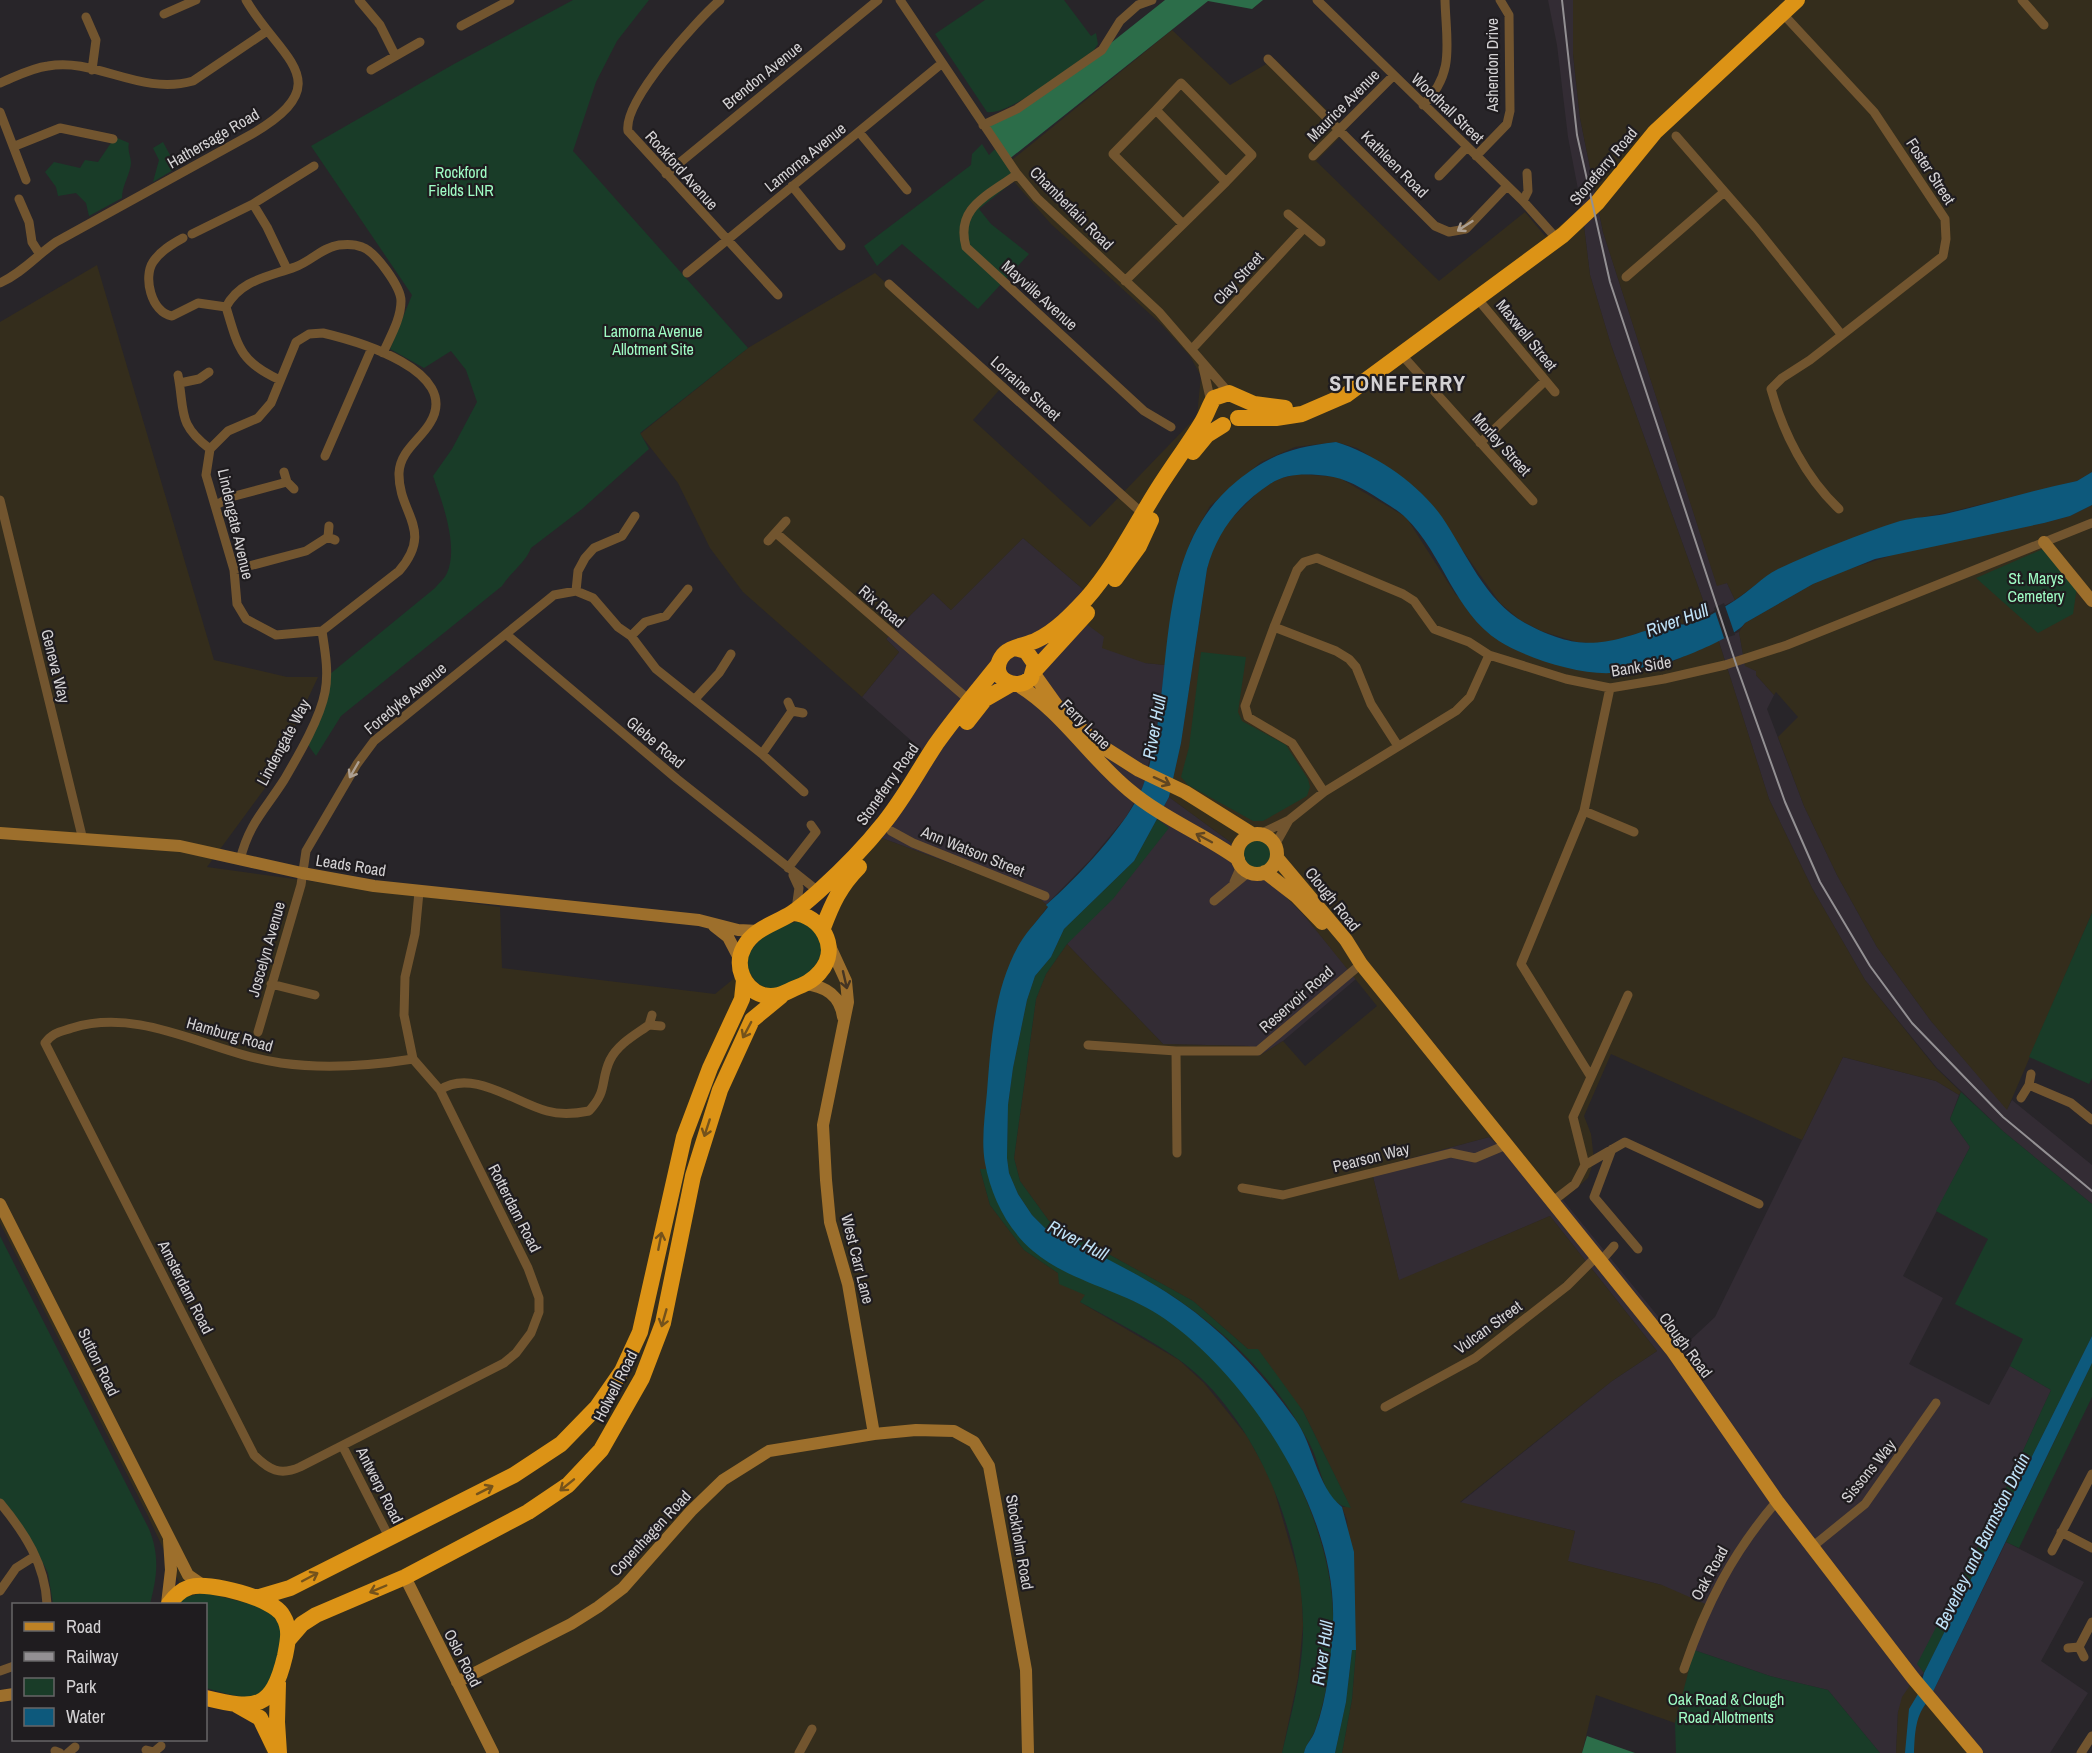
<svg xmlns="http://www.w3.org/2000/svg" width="2092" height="1753" viewBox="0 0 2092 1753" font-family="'Archivo Narrow',sans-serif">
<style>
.built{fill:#332c34}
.industrial{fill:#342d1c}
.green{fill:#193c28}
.forest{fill:#2c6d49}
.water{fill:#0d597c}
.pier{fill:#282529}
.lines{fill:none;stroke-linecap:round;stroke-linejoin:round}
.street{stroke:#72552f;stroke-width:9}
.secondary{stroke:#9d6f2c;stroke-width:12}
.primary{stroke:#be8225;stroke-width:14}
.highway{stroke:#dc9316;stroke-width:16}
.rail{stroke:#939093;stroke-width:2}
.oneway{stroke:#ada092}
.oneway2{stroke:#5f4521}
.oneway3{stroke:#453523}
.oneway4{stroke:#74521b}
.labels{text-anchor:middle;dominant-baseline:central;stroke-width:4.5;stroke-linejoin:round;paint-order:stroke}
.street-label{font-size:16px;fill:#d4d2d4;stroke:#1f1c1f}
.park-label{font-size:16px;fill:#9ffcc4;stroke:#1f1c1f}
.water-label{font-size:18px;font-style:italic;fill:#c0e3f9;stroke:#1f1c1f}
.district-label{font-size:22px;font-weight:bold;letter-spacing:1.5px;fill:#d4d2d4;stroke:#1f1c1f}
</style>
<rect width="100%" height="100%" fill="#282529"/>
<path class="built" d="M1548 0H1573V54L1580 118 1603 232 1717 585 1727 583 1735 600 1708 614 1611 345 1590 275 1582 210 1568 137 1557 45Z
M1023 538 1084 590 1145 663 1165 665 1158 722 1143 787 1126 817 1090 860 1046 905 1036 895 879 837 932 759 862 697 899 652 886 639 933 593 951 610Z
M1739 632 1745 665 1756 671V675L1774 695 1767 709 1804 806 1837 875 1877 947 1931 1021 2007 1109 2012 1100 2092 1165V1204L2004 1132 1937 1068 1865 980 1812 888 1769 799 1718 639Z
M1169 797 1229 841 1249 860 1303 914 1356 979 1283 1041 1259 1056 1249 1046 1163 1044 1067 944 1168 828 1157 819Z
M1843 1057 1936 1081 1959 1095 1950 1119 1970 1147 1903 1276 1943 1298 1909 1364 1989 1405 2010 1366 2051 1390 1986 1531 1918 1664 1924 1673 1913 1681 1898 1712 1896 1753H1880L1828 1690 1770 1676 1694 1650 1662 1585 1567 1561 1575 1531 1460 1503 1612 1381 1657 1351 1550 1216 1399 1281 1371 1169 1489 1137 1563 1200 1683 1347 1715 1317Z
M2006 1542 2084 1582 2041 1661 2088 1693 2050 1753H1967L1929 1700Z"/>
<path class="industrial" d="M1573 0H2092V472L2077 481 1946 513 1902 521 1822 550 1775 571 1735 600 1727 583 1717 586 1603 232 1580 118 1573 54Z
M1172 30 1230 85 1275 59 1347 130 1316 161 1439 281 1525 212 1545 236 1582 210 1590 275 1611 345 1708 614 1689 624 1672 623 1602 644 1577 642 1541 631 1520 620 1500 603 1463 551 1393 471 1357 448 1336 442 1295 447 1261 462 1210 506 1192 538 1178 576 1165 665 1145 663 1102 648 1104 637 1085 623 1084 590 1023 538 951 610 933 593 886 639 899 652 862 697 743 592 710 548 678 483 640 434 748 348 875 273 1001 388 973 420 1090 527 1197 416 1201 376 1190 356 1161 324 1051 224 1002 168Z
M97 265 214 660 287 677H318L268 784 207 867 500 907 502 968 715 994 748 967 753 977 812 925 840 880 879 837 1036 895 1048 906 1020 943 995 1014 984 1133 987 1169H980L990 1205 1024 1250 1058 1273 1064 1284 1086 1295 1080 1302 1179 1360 1204 1383 1247 1436 1271 1479 1301 1582 1303 1625 1298 1678 1282 1753H266L247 1697 284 1634 186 1597 146 1512 0 1223V322Z
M1298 474 1338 477 1406 517 1456 595 1552 662 1586 671 1612 673 1668 664 1718 639 1769 799 1812 888 1865 980 1936 1068 1961 1092 1959 1095 1936 1081 1843 1057 1802 1140 1611 1054 1584 1116 1591 1134 1594 1160 1588 1178 1563 1200 1489 1137 1371 1169 1399 1280 1550 1216 1657 1351 1612 1381 1460 1502 1575 1531 1568 1561 1662 1585 1710 1606 1703 1620 1675 1723 1596 1695 1582 1753H1342L1352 1699 1356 1650 1347 1520 1342 1507H1350L1303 1411 1248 1349 1193 1301 1049 1221 1020 1181 1014 1158 1036 999 1046 974 1067 944 1163 1044 1249 1046 1259 1056 1283 1041 1305 1066 1377 1006 1303 914 1249 860 1229 841 1169 797 1181 743 1207 569 1213 546 1228 522 1259 491 1278 479Z
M2092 505V913L2007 1110 1931 1021 1877 947 1837 875 1804 806 1778 737 1798 717 1776 692 1774 695 1756 675V671L1745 666 1739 632 1745 623 1813 584 1843 571 1905 551 2044 523 2070 516Z
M1913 1681 1967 1753H1896L1898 1712 1902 1697Z"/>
<path class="green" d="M573 0H649L617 41 596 82 573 151 748 348 640 433 649 449 582 509 531 548C526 562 510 573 502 586L341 716 316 756 306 742 330 674 435 588C438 584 445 578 447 573 459 547 442 501 433 476L452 449 477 402 466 370 451 351 424 368 390 349 412 295 311 146 454 64Z
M985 0H1064L1091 36 1096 33 1098 44 1094 50C1075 63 1008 117 987 112L935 34Z
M115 137 129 143C127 151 131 156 131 163 130 175 122 185 122 198L89 216 86 203 76 193 58 196 56 187 45 172 54 162 80 168 85 160 98 162Z
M163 142 170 155 188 161 153 182 159 160 153 148Z
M982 144 989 155 998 146 1019 177 979 209 991 224 1029 254 978 309 902 244 877 266 864 246 971 165 972 154Z
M2045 548 2077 587 2073 614 2038 633 1976 578Z
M1201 652 1246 657 1238 712 1242 721 1286 745 1308 779 1310 787 1307 796 1263 821H1253L1188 785 1181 777 1189 747Z
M1157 819 1169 828 1113 899 1067 944 1046 974 1036 999 1014 1158 1020 1181 1049 1221 1193 1301 1248 1349H1258L1303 1411 1351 1508C1324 1505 1322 1471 1313 1451 1309 1442 1303 1432 1298 1423 1268 1372 1216 1323 1166 1292 1128 1268 1085 1249 1045 1228L1032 1215 1018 1194 1009 1173 1007 1158 1008 1105 1013 1068 1027 1000 1035 976 1051 957 1064 929 1134 861Z
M1244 854a14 14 0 1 1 28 0a14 14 0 1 1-28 0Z
M2092 913V1078L2089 1084 2029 1057Z
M802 921C807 925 817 931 819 937 834 967 778 1002 758 983 726 954 776 923 802 921Z
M1961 1092 2004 1132 2092 1204V1336L1924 1673 1917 1664 1986 1531 2051 1390 2010 1366 2023 1339 1955 1304 1988 1239 1936 1211 1970 1147 1950 1119Z
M980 1169H987C1015 1274 1082 1268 1162 1316 1251 1370 1333 1514 1333 1618 1333 1655 1327 1695 1315 1730 1312 1739 1306 1743 1304 1753H1282C1292 1712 1304 1666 1303 1623 1302 1533 1254 1413 1178 1359 1148 1338 1113 1320 1080 1302L1085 1295 1059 1284 1058 1273 1024 1250 990 1205Z
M0 1236 149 1529C160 1556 157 1577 150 1604H53L48 1573 35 1547 0 1498Z
M2092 1363V1397L2019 1548 2006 1542Z
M198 1594H210L270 1609 284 1634C279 1654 276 1695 248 1697 235 1697 218 1691 206 1688V1604H177L186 1597Z
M1352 1650H1356L1352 1699 1342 1753H1335L1346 1702Z
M1694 1650 1770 1676 1828 1690 1880 1753H1676L1675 1723Z"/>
<path class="forest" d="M1165 0H1263L1252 9 1208 1 1008 160 983 126 1102 50Z
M1587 1736 1635 1753H1582Z"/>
<path class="water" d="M1336 442C1375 454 1418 483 1442 517 1466 552 1485 601 1525 623 1583 654 1605 644 1663 625 1672 622 1681 626 1690 624 1703 621 1722 608 1734 601 1749 592 1762 577 1778 569 1817 551 1859 534 1900 521 1915 517 1930 517 1945 514 1989 504 2033 490 2077 481L2092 472V505L2070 516 2044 523 1875 559 1813 584 1745 623C1736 637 1671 664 1652 666 1639 667 1625 672 1612 673 1579 675 1526 658 1499 641 1454 612 1443 554 1406 518 1397 509 1383 502 1373 495 1355 484 1340 476 1318 475 1301 474 1286 474 1270 484 1238 505 1217 532 1207 569L1181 743 1169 797 1134 861 1064 929 1051 957 1035 976 1027 1000 1013 1068 1008 1105 1007 1158 1009 1173 1018 1194 1032 1215 1045 1228C1085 1248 1128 1268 1166 1292 1217 1324 1260 1370 1295 1419 1314 1445 1316 1486 1342 1507L1354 1552 1356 1650H1352L1346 1702 1335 1753H1304C1306 1743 1312 1740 1315 1731 1328 1697 1331 1657 1333 1621 1337 1513 1250 1379 1165 1319 1124 1290 1071 1283 1033 1251 1007 1229 991 1196 985 1163 981 1140 985 1115 987 1092 991 1042 994 987 1020 943 1028 930 1039 919 1048 907L1046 905C1076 879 1130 822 1143 786 1179 686 1146 555 1237 481 1270 454 1294 447 1336 442Z
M2092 1336V1363L1929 1700C1915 1715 1915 1733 1914 1753H1905L1909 1709 1918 1694 1924 1673Z"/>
<path class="pier" d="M1724 603 1735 635 1724 638 1714 608Z"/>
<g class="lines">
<path class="street" d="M359 0 380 25 395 55
M720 0C697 20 623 101 628 131L778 295
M900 0 1017 174 1037 198 1159 312 1229 393
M1317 0 1523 201 1557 239
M2022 0 2044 25
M164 14 196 0
M1783 14 1874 112 1945 219 1946 239 1943 256 1810 360 1782 378 1771 389C1783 433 1806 478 1839 509
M86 17 96 40 92 70
M461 26 510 0
M1268 59 1435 226 1449 232 1466 229 1507 186
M371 70 420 42
M0 83C15 77 31 68 48 66 95 57 140 96 193 81L267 31
M1423 105C1456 73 1446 42 1445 0
M0 112 26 180
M1153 113 1181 83 1252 155 1226 182
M983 125 1017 109 1102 50 1120 21 1138 5 1152 0
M859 132 907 190
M1676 136 1756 228 1841 334
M15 146 60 128 113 139
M1313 156 1393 76
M1476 156 1507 124 1510 111 1509 15 1500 0
M666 174 878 0
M1017 174C988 196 955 207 966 247L1144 411 1171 427
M1439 176 1467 147
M792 186 841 246
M19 199 29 222 32 242 39 253
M1523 201 1528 191 1527 173
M253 204 267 227 287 269
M1288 214 1321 242
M192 234 253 204 314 166
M183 238C172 244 160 251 153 262 143 277 151 312 172 316L198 303 226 307
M687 273 941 64
M1626 277 1723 193
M1125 281 1226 182 1156 110 1113 154 1183 224
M0 283C22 273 36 256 56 242L252 134C341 82 280 59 246 0
M889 284 1143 514
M1476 297 1555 392
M323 333C357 341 462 371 430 423 420 440 400 451 399 473 398 514 435 529 399 571L322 631 276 635 246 619 237 604 234 570 206 475 210 449 228 431 258 418 271 403 296 342 309 334Z
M1193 348 1304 228
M1401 354 1533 501
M1203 367 1211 402
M178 375C185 412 177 424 210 449
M280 380C240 362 238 347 226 307 240 280 268 277 295 267 310 262 323 247 339 245 347 244 355 244 362 247 375 251 401 287 401 301 401 319 390 337 383 353
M180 383 199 379 209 372
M1480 443 1545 381
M325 456 371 350
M284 472 287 482 294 489
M0 500 83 840
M216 505 231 497 287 482
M329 526 328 537 335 540
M776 533 969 700
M768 541 786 521
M234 570 306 551 328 537
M576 591 578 571 585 558 594 548 622 536 635 516
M1274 627 1245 706 1248 717 1292 743 1324 792
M507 635 677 779 818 891
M631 636 645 622 666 616 688 589
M695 699 719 673 731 654
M788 702 792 711 803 713
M1398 746 1371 704 1356 667 1349 659 1336 651 1274 627 1297 570 1304 562 1317 558 1403 594 1414 601 1434 629 1469 642 1489 655
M762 754 792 711
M1584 811 1634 832
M891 831 913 843 1045 896
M1260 834 1289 820 1324 792 1456 711 1470 697 1489 655 1566 679 1610 688 1664 679 1725 665 1787 645 2092 523
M1275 845 1289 820
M240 860C249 823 265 810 284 780 298 756 320 719 325 692 329 672 325 651 322 631
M788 868 816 832 811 825
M793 875 799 888 796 909
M1234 882 1241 866
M1214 901 1249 872
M271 984 315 995
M652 1015 649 1025 661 1026
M258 1032 301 885 306 851 357 764 374 741 554 595 576 591 593 598 618 627 631 636 656 669 762 754 804 792
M1088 1045 1176 1051H1258L1361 964
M1176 1051 1177 1153
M413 1059C369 1066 325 1069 281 1063 212 1054 143 1006 72 1028 60 1032 53 1032 45 1043L254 1455C269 1470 280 1476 300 1467L504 1363 516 1353 531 1333 539 1312V1298L528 1268 440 1090 413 1059 404 1015 405 977 415 934 419 892
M1591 1077 1521 964 1584 811 1610 688
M2029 1085 2071 1103 2092 1120
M440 1090C472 1068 516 1103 547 1111 561 1115 574 1114 589 1111 608 1091 600 1081 610 1060 618 1044 635 1035 649 1025
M2021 1098 2029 1085 2031 1074
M1612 1149 1594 1197 1638 1249
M1585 1165 1573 1117 1628 995
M1242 1188 1283 1195 1451 1153 1475 1158 1506 1145
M1553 1201 1575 1184 1585 1165 1625 1142 1759 1204
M1601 1261 1614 1246
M1385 1407 1475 1358 1567 1286 1597 1256
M343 1447 389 1537
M0 1503C25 1533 45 1564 47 1604
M2061 1532 2092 1548
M1812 1547 1865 1504 1936 1403
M2052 1551 2092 1474
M0 1591 16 1568 35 1556
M2079 1647 2092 1622
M2068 1648 2079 1647 2084 1657
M1684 1669C1706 1605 1732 1553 1777 1501
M0 1671 14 1666
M146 1750 154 1752 161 1746
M55 1751 60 1753
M68 1753 75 1747
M799 1753 812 1729
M2081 1753 2092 1736"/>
<path class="secondary" d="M2044 542 2092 601
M0 833 180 846 302 873 374 886 699 920 738 930 759 931
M714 926 728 937 740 960
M829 944 846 981 848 1002 823 1125 826 1180 830 1222 848 1284 874 1434
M804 984C825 986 840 995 843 1017
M0 1204 188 1575 204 1586
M405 1577 493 1753
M167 1604 171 1570 169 1540
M457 1682 571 1624 598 1607 623 1588 691 1511 723 1480 769 1451 874 1434 916 1430 954 1431 974 1442 989 1466 1026 1670 1028 1753
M0 1696 14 1694"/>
<path class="primary" d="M1034 674 1059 709 1098 744 1139 770 1185 792 1252 834
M1018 685C1061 711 1090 758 1129 790 1162 818 1203 834 1238 859
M1237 854a20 20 0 1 1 40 0a20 20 0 1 1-40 0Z
M1277 858 1346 940 1361 964 1672 1350 1777 1501 1913 1678 1976 1753
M1265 872 1296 896 1322 923"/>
<path class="highway" d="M1238 418H1276L1302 414 1346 395 1563 235 1597 203 1655 132 1797 0
M1193 452 1207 435 1223 425
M1115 579 1139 546 1151 520
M1015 648 1026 651 1035 664 1031 678C1016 693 989 678 1001 658 1008 646 1026 646 1037 640 1056 631 1072 614 1086 599 1114 567 1132 531 1154 495 1169 470 1187 447 1202 422 1207 414 1209 406 1214 398L1229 393 1254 404 1285 408
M1035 670 1087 613
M967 722 985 699 1011 684
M793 913C821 915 841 948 820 972 813 981 803 985 793 989 783 994 775 998 763 995 743 989 734 965 744 947 754 928 775 924 792 913 801 907 811 898 820 890 842 870 864 848 883 824 903 800 918 771 936 744 955 717 977 691 998 665
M823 928C832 904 840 886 859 867
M256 1598 290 1588 514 1475 561 1444 597 1407 622 1371 640 1332 684 1137 710 1068 742 999 744 980
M169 1604C174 1597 181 1590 190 1587 208 1581 274 1598 283 1616 291 1629 288 1641 285 1656 272 1710 256 1710 206 1698
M289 1639 302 1624 316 1615 405 1577 528 1512 568 1485 601 1450 642 1378 663 1323 693 1176 720 1090 752 1020 781 996
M278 1683 277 1722 279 1753
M237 1705 260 1718 275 1749"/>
<path class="rail" d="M1562 0 1577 135 1610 282 1737 667 1785 802 1820 882 1870 966 1912 1023 2003 1117 2092 1191"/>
</g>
<defs><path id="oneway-shaft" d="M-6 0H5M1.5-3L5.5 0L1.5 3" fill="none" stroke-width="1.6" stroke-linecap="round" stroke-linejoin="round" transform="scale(1.5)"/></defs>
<g class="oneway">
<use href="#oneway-shaft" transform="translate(1465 226) rotate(147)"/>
<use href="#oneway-shaft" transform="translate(354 770) rotate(120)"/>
</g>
<g class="oneway2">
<use href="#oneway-shaft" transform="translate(1162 781) rotate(25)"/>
<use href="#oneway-shaft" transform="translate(1204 838) rotate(-152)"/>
</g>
<use class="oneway3" href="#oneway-shaft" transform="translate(845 980) rotate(77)"/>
<g class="oneway4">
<use href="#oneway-shaft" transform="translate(747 1030) rotate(118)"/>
<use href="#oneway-shaft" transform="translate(707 1128) rotate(108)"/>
<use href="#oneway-shaft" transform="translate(660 1241) rotate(-79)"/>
<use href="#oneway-shaft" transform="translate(664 1318) rotate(106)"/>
<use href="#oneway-shaft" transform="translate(567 1485) rotate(141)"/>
<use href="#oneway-shaft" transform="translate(485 1490) rotate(-27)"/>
<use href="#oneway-shaft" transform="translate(310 1577) rotate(-28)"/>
<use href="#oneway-shaft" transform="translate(378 1589) rotate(157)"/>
</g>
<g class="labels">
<g class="street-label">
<text transform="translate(1492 65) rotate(-90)">Ashendon Drive</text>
<text transform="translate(762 75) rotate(-39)">Brendon Avenue</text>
<text transform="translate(1343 105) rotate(-45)">Maurice Avenue</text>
<text transform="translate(1448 108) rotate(44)">Woodhall Street</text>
<text transform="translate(213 138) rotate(-30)">Hathersage Road</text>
<text transform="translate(805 157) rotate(-39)">Lamorna Avenue</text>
<text transform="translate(1395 164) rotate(45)">Kathleen Road</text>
<text transform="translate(1603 166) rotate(-50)">Stoneferry Road</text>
<text transform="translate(682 170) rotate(48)">Rockford Avenue</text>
<text transform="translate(1931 171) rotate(57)">Foster Street</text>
<text transform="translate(1072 208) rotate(45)">Chamberlain Road</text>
<text transform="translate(1238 278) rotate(-47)">Clay Street</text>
<text transform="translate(1040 295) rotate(42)">Mayville Avenue</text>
<text transform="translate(1527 335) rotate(51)">Maxwell Street</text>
<text transform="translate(1026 388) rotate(42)">Lorraine Street</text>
<text transform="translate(1502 444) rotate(48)">Morley Street</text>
<text transform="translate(236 524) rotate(77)">Lindengate Avenue</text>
<text transform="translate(882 606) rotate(41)">Rix Road</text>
<text transform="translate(56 666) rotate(76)">Geneva Way</text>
<text transform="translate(1641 666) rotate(-9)">Bank Side</text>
<text transform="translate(405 698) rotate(-40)">Foredyke Avenue</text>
<text transform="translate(1086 724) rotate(45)">Ferry Lane</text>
<text transform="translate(283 742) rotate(-62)">Lindengate Way</text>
<text transform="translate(656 742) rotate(40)">Glebe Road</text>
<text transform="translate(887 784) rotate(-55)">Stoneferry Road</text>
<text transform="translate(973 851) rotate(22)">Ann Watson Street</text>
<text transform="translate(351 865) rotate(9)">Leads Road</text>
<text transform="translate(1333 899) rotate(51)">Clough Road</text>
<text transform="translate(266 949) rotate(-74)">Joscelyn Avenue</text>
<text transform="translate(1296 999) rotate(-41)">Reservoir Road</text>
<text transform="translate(230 1034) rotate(16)">Hamburg Road</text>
<text transform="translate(1371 1157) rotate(-14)">Pearson Way</text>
<text transform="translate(515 1208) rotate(63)">Rotterdam Road</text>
<text transform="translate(858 1259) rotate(76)">West Carr Lane</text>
<text transform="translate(186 1287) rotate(63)">Amsterdam Road</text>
<text transform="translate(1488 1327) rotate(-36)">Vulcan Street</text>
<text transform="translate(1686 1345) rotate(53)">Clough Road</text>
<text transform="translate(99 1362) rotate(64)">Sutton Road</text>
<text transform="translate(615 1386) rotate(-63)">Holwell Road</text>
<text transform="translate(1868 1471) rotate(-51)">Sissons Way</text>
<text transform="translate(380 1485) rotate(63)">Antwerp Road</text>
<text transform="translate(650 1533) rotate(-47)">Copenhagen Road</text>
<text transform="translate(1020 1542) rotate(80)">Stockholm Road</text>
<text transform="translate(1709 1573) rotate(-61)">Oak Road</text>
<text transform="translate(463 1658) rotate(63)">Oslo Road</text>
</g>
<g class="park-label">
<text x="461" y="172">Rockford<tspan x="461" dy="18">Fields LNR</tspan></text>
<text x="653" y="331">Lamorna Avenue<tspan x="653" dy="18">Allotment Site</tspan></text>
<text x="2036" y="578">St. Marys<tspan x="2036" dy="18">Cemetery</tspan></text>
<text x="1726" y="1699">Oak Road &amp; Clough<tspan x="1726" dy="18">Road Allotments</tspan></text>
</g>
<g class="water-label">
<text transform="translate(1677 620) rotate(-20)">River Hull</text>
<text transform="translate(1154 727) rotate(-80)">River Hull</text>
<text transform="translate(1078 1240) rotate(28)">River Hull</text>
<text transform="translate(1982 1541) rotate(-64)">Beverley and Barmston Drain</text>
<text transform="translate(1322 1653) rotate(-82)">River Hull</text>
</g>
<g class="district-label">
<text x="1398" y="383">STONEFERRY</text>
</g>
</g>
<rect x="12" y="1603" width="195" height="138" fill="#1f1c1f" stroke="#676567" stroke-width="1.5"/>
<rect x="24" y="1622" width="30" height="9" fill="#be8225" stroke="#676567" stroke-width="1.5"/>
<text x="66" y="1633" font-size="18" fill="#d4d2d4">Road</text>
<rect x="24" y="1652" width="30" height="9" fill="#939093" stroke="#676567" stroke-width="1.5"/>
<text x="66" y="1663" font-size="18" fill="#d4d2d4">Railway</text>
<rect x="24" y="1678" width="30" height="18" fill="#193c28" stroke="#676567" stroke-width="1.5"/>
<text x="66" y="1693" font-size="18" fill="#d4d2d4">Park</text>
<rect x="24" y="1708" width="30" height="18" fill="#0d597c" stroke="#676567" stroke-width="1.5"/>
<text x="66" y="1723" font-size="18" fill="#d4d2d4">Water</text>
</svg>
